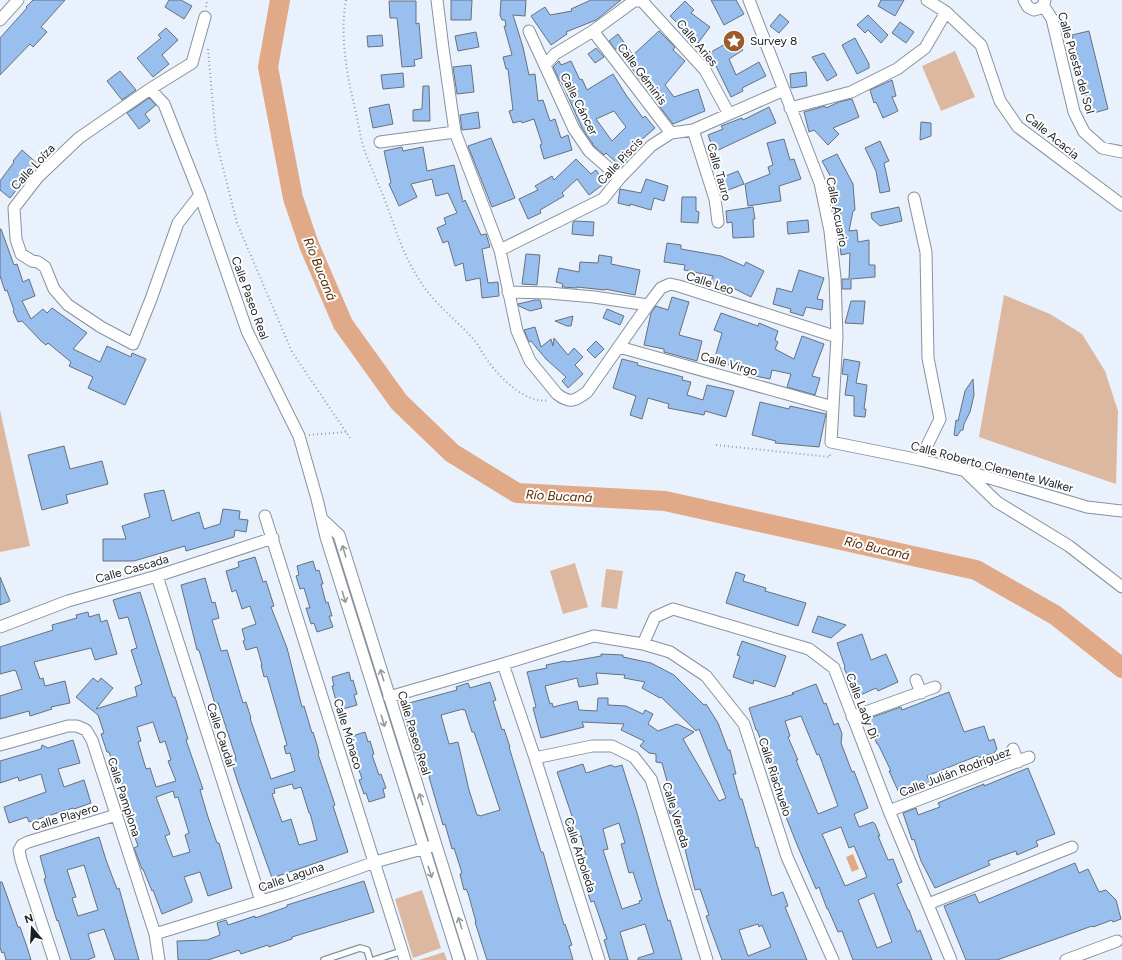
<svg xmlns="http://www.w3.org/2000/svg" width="1122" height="960" viewBox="0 0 1122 960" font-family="Figtree,sans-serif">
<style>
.green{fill:#ddb8a1}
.water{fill:#e0a987}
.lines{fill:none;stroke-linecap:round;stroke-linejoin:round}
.river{stroke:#e0a987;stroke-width:20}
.building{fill:#99bfef;stroke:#67717d;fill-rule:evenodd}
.lane-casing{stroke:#87929e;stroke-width:8}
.street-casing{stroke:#87929e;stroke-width:13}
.path{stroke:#989ea7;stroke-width:2;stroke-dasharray:1 3;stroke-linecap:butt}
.lane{stroke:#fff;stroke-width:5.5}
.street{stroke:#fff;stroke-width:11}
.oneway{stroke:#989a9c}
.labels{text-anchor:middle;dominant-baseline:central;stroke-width:4;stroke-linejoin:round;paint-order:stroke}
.poi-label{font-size:12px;fill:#1b1f24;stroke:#fefefe;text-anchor:start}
.street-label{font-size:12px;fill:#1b1f24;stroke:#fefefe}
.water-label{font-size:13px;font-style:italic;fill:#5a2900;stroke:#fefefe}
</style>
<rect width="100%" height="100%" fill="#e9f1fd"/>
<path class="green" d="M955 51 975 97 941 111 922 66Z
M1004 295 1050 314 1082 334 1105 371 1118 411 1116 484 979 437Z
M0 410 30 546 0 552Z
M575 563 588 607 563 614 550 571Z
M606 569 623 571 617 609 601 607Z
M422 890 441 948 413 958 395 899Z
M444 952 447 960H419Z"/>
<path class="water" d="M853 854 859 869 852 872 846 857Z"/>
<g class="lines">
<path class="river" d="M280 0 268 67 293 198 309 245 343 324 399 402 452 453 517 493 665 501 976 570 1055 615 1122 668"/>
</g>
<path class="building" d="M33 0H65L41 27 47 32 33 47 30 44 0 75V38L27 8 26 7Z
M169 0H181L192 6 184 19 165 7Z
M451 0H472L471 20H451Z
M501 0H526L525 16 513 15 523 47 529 75 535 74 538 101 543 100 550 121 555 119 561 138 568 135 572 150 544 159 540 145 542 144 534 119 522 123 521 121 513 123 509 111 513 110 508 69H506L503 57 512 55 504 26H506L505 20H502L500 15Z
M591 0H621L596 20 566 32 567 34 551 45 531 16 545 7 550 15 572 11 571 9Z
M711 0H736L744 14 724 25Z
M881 0H904L895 16 878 6Z
M389 1H416V24L419 23 422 58 414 60 415 66 402 67 397 18H390Z
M685 1 694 10 691 13 710 27 698 43 688 36 689 35 670 16Z
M780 14 789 22 779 33 770 26Z
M868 15 888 35 881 43 868 30 865 33 857 25Z
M900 22 914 32 906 43 892 33Z
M166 28 178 40 162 55 169 64 153 77 137 58 161 38 158 35Z
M659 31 675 47 673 50 685 61 665 85 674 97 698 89 705 111 673 124 660 107 654 93 651 95 618 49H615L609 41 618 34 633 55Z
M1089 31 1108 109 1090 114 1083 81 1076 58 1078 57 1072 35Z
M476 32 479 47 458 51 455 36Z
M382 35 383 46 368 47 367 36Z
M724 36 743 50 729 59 736 75 759 62 766 76 742 88 743 91 731 97 715 64 711 66 704 56 727 43Z
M855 38 869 64V68L857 74 842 45Z
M596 48 604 57 595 63 588 54Z
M824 53 837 75 827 81 812 57Z
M559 61 561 65 571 61 580 80 582 79 587 90 613 74 626 95 643 118 645 116 655 128 632 148 635 151 620 166 606 153 604 155 594 146 592 144 593 143H592L582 128 561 81H560L553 67ZM614 111 626 127 612 141 596 119Z
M471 65 474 92 457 94 453 67Z
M120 71 136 90 122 100 107 81Z
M806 72 807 86 791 88 790 74Z
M403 73 404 87 383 89 381 75Z
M892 80 896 96 892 97 898 111 883 118 876 102 874 103 870 90Z
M423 86H429L430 121H413V110L422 109Z
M149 98 156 105 145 114 150 121 139 129 127 113Z
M852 99 859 117 833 128 839 134 828 145 814 130 809 132 804 112 825 106 826 108 839 102Z
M389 104 393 124 373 128 369 108Z
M769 107 776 123 714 152 708 135 723 129 721 126 742 118 743 120Z
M478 112 480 128 462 130 460 115Z
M921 122 931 123V136L920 140Z
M491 138 515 198 492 207 468 146Z
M784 139 790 160 794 159 801 179 779 186 781 201 748 206 745 184 770 174 768 167 773 165 767 143Z
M880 141 889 161 884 163 890 191 880 193 876 171 865 148Z
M402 147 403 151 423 147 427 171 454 165 463 202 465 200 481 235 486 234 490 247 482 249 488 283 498 282 499 296 482 298 480 278 466 281 463 263 455 266 448 241 443 243 437 228 446 224 444 218 457 213 448 193 436 196 432 179 411 184 417 197 399 206 389 184 391 183 384 151Z
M22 150 40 166 30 176 28 175 10 198 0 190V181L14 162 13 161Z
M837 154 853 184 855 210 853 211 849 231 857 230 858 242 869 240V265H875V277L851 279V289H842V279H849L850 253 841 255 839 233 843 232 840 211 834 212 831 199 837 197 832 179 822 161Z
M576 159 591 174 596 170 605 183 589 195 577 179 562 193 564 196 540 210 541 213 528 219 519 199 538 190 535 186 552 176 554 180Z
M738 171 744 184 723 192 718 179Z
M646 179 668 186 664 201 654 198 651 210 630 204V206L618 203 620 189 641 193Z
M682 197H696V211L699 212 698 223 681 222Z
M753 207 755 219H753L754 237 733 238 732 222 727 223 726 211Z
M899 207 902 221 880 226 872 219 871 213Z
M808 220 809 232 788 234 787 222Z
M575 221 594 222 593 236 572 234 573 222Z
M0 229H1L14 265 17 264 23 282 29 279 35 296 22 301 31 319 43 309 47 313 52 308 87 333 73 349 100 362 107 346 131 357 132 353 146 359 125 405 88 388 93 377 69 366 71 362 48 343 46 345 41 341 22 321 18 322 13 311 14 310 7 290 5 291 0 276Z
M667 243 681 245V249L721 256 744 266 746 262 764 271 751 297 723 283 721 287 710 283 713 276 684 270 685 265 664 262Z
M526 254 540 255 537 285 522 284Z
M599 255 612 257 611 264 640 270 635 295 605 289V290L577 287V288L562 287 563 284 556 282 559 268 579 272 580 262 598 263Z
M799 270 824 278 817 299 823 300 822 310 806 307 803 316 790 312 791 309 773 304 777 288 792 292Z
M672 297 689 302 679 335 702 341 697 361 664 352V349L644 345 651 313 656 306 668 310Z
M535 300H540L542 308 530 311 519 306 518 304Z
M851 301H865L863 324 845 323Z
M607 309 624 316 620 325 603 318Z
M721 313 758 326 759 323 778 331 775 340 778 342 775 349 794 359 802 336 824 344 812 376 820 378 815 395 787 387 791 374 772 370 770 379 755 376 756 373 727 364 726 367 713 364 722 333 714 330Z
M573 316 571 326H567L555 321Z
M535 327 541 347 551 339 553 346 554 338 568 355 574 348 583 357 575 365 583 374 568 388 562 381 566 377 546 359 531 341 529 342 524 330Z
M596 341 604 349 595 358 587 350Z
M622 359 638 363 637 365 683 377 682 380 691 382 687 395 703 400 707 385 734 391 726 417 705 411 704 415 668 408 669 404 648 398 642 419 630 415 636 396 613 388Z
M844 359 860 362 856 383 867 385 864 409H866L865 417 854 416V396L845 395 848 375 842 374Z
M973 379 974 395 970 412 964 424 963 430H961L957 436 954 435 956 420 958 421 965 391Z
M760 402 789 409 790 406 826 414 819 447 775 443 776 441 752 435Z
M64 446 70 469 102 461 108 484 66 495 68 503 42 510 28 455Z
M164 490 172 521 199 512 204 529 220 524 223 509 240 511 239 519 248 520 246 532 235 530 234 537 186 551 185 546 134 561H103V539H126L122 526 150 517 144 494Z
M255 557 263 582 266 581 274 606 271 607 287 648 302 707 304 706 312 733 313 732 317 745 319 753 318 754 335 805 333 806 348 852 272 878 238 783 233 767 237 765 235 758H236L218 703 215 704 199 650H197L181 585 205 578 212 603 215 602 219 618 212 620 221 651 227 650 243 703 246 702 251 718H250L271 779 295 771 290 753 286 754 284 746 287 745 267 676 264 677 261 665H262L257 647 246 650 243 641 245 640 242 629 256 624 250 606 242 609 236 590 232 592 226 571 239 567 238 562ZM292 784 294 789 301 787 309 813H310L317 840 299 845 291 819 282 822 272 794 275 793 274 789Z
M313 561 316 571 319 570 323 584H321L326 603 328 602 332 616H329L333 627 317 632 314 623 311 624 306 608H310L304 588 300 589 296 576 299 575 297 566Z
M736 572 745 575 743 581 766 588 765 591 806 603 798 626 726 603Z
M0 577 10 601 0 605Z
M140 592 173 697H175L188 739 186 740 203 789 200 790 208 817 217 843H219L232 888 208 896 200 872 184 877 192 899V902L162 914 153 890 152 891 143 869H142L134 848 138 846 130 824 133 823 127 804H128L118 771H115L109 752H107L101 734 104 733 98 715 76 697 93 678 98 682 101 678 113 688 96 709 137 696 135 687 142 684 131 650 137 648 128 617 119 619 113 600ZM153 722 160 743 165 741 171 760 168 761 176 781 156 787 150 768 146 769 138 742 141 741 137 727ZM173 791 175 798 178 797 189 833 185 835 190 852 173 857 165 836 170 834 156 797Z
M88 612 89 617 99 614 101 622 107 620 117 654 95 660 91 648 34 662 40 679 43 678 45 686 65 681 70 703 51 707 52 709 30 716 29 711 0 719V696L22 689 16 671H15V670L0 674V647L53 630 52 625 77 618 76 615Z
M818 616 846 625 831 638 812 632Z
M862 634 871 660 886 654 898 682 878 691 876 688 854 698 850 689 853 688 844 668 845 667 837 643Z
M742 641 786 656 775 687 754 680 753 684 733 677 740 656 737 655Z
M601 654 623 655V657L651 663 674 675 704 705 706 704 718 723 728 750H730L736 774H733L740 799H742L756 848 758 847 772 896 783 892 788 906 785 907 807 960H722L706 916 709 915 700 889 695 890 683 841H684L676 812 670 814 664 793 670 792 662 763 656 762V754L649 753 640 746 644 741 621 730 624 724 582 722 584 727 541 738 533 708 536 707 527 672 547 668 546 665 565 661 567 662 601 656ZM596 673 625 675 624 678 645 682 642 688 660 698 661 697 696 731 699 729 726 798 719 801 683 739 694 732 677 724 658 731 648 724 653 714 645 710 643 714 626 706 608 705V698H598L597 711 579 710 577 701 553 707 552 703 550 704 545 686 577 678 579 687 598 684ZM758 924 759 927 762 925 771 947 748 956 739 930Z
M349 672 351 681 353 680 357 694 354 695 357 705 343 709 340 699 336 701 332 686H334L332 677Z
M490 682 496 700 493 701 502 730 504 729 510 747H509L541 852H543L556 898 564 925 565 924 572 945 569 946 573 960H487L475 922H476L468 893 466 889 464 890 460 874 462 873 454 848 452 849 445 824 443 825 429 777H430L423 751 415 753 402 705 457 690 456 687 468 683 470 688ZM463 709V710H465L472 732H474L500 810 480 816 479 815H477L469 790 458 742 449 744 441 715Z
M816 684 824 704 826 703 834 725 838 723 842 734 841 743 852 772 854 771 868 808 854 814 859 827 873 822 875 824 880 836H878L888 860 893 859 902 882 897 884 908 910H909L917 932 920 930 932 960H853L842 931 838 932 828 909H827L819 887 816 889 798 847 780 802 782 801 774 778H775L757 730H756L749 708 794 694 792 693ZM801 716 817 755 819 754 838 806 818 814 796 760H798L788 737 790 736 785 721ZM841 827 849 848 854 846 867 877 845 886 822 834ZM874 893 892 942 877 948 858 900Z
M949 692 964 732 984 726 989 741 994 739 997 749 994 753 978 758 977 756 927 776 930 782 900 795 889 771H891L878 744H877L867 719 901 707 902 710Z
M365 732 368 742 370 741 374 754 372 755 379 775 381 774 386 788 383 789 385 797 369 802 366 793 364 794 359 780 362 779 356 761H354L349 747 352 746 349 737Z
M73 740 80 763 58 769 64 787 84 780 91 803 74 809 73 808 29 822 27 817 9 823 4 807 46 792 41 774 19 781 18 777 0 783V761L41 749 42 745 48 748Z
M583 764 586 773 611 765 615 767 622 765 637 813 660 895 668 921 670 920 682 960H638V958L654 953 645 924 620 932 628 960H610L604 940 607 939 594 901 591 902 587 891 592 890 582 857 586 856 581 836 574 838 567 818 572 816 557 772ZM619 823 625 843 621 844 629 873 633 872 642 900 639 901 640 903 622 909 603 850 608 849 603 829Z
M1028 768 1055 834 1036 841 1038 846 1017 855 1016 851 988 861 990 865 935 888 921 861 914 839 912 840 903 813 916 808 918 815 940 807 938 803 959 794 984 784V786Z
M99 837 106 860 117 889 119 888 139 960H115L104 929 88 934 95 957 87 960H71L58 920 57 921 44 879 46 878 40 856ZM84 865 98 910 78 916 72 898 76 897 67 870Z
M1075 863 1079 873 1088 869 1099 892 1106 890 1116 900 1121 919 1113 922 1112 920 1093 927 1092 926 997 960H966L944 906 975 894 979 903Z
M364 881 374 912 292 937V939L269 947 268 945 241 954 239 950 208 960H178L177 941 207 940 220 935 217 923 226 920 228 925 255 916V918L287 907V905Z
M0 882H2L18 927H20L27 947 31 960H6L4 952 2 953 0 948Z"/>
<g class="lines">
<g class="lane-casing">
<path id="lane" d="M324 960 360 948 367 950 370 960
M374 960 402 951"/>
</g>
<g class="street-casing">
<path id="street" d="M437 0 443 48 455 132 500 250 517 331 530 361 557 394C570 404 575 401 587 392L648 305 661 288 670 284 679 286 837 337
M749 0 820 183 830 231 835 278 837 337 831 442 920 460 966 471 1087 507 1122 511
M927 0 946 12 981 45 1000 101 1018 127 1122 205
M1024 0 1028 7 1034 10C1040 9 1044 6 1045 0
M1043 5 1052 19 1074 112 1084 132 1102 148 1122 152
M0 20 18 0
M529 31 574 129 589 151 620 178
M593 31 671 133
M545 65 555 54 593 31 634 1H642L705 70 729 114
M150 89 164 104 200 195 247 331 299 436 317 499 326 537 459 960
M790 108 851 92 897 69 925 48 946 12
M693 130 715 199 718 222
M380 142 455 132
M200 195 178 223 151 299 133 344 101 327 68 305 54 289 45 267 38 262 32 261 21 254 16 239 14 208 38 177 79 138 150 89 192 63 205 17
M914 198 926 252 928 358 940 419 920 460
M500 250 603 199 620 178 651 146 671 133 693 130 784 90
M508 292 549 293 594 297 648 305
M619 347 833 407
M967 473 997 502 1069 546 1122 587
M265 516 405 960
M322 519 339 535 472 960
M157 576 261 901
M0 627 68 601 157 576 273 538
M643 644 655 617 673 609 809 649 834 668 889 811 951 960
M503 664 535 758 599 960
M916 680 921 693
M389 697 503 664 594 636 643 644 670 652 706 676 744 724 787 857 833 960
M852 717 935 687
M0 745 68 726H77L86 730 92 740 155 934 159 960
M1013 749 1018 762
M535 758 592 746H612L634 757 651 779 707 960
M889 811 1029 757
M928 904 1072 847
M155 934 291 892 375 862 429 847
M54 960 21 860 19 850 22 845 28 842 116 815
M1066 960 1117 941"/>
</g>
<path class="path" d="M346 0C339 38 348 80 357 117 359 128 361 139 364 149 371 168 379 185 386 203 396 230 404 257 420 281 435 305 457 320 475 341 480 347 483 355 488 361 500 378 527 405 549 400
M206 7 207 0
M208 49 216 140 237 223 292 352 350 438
M309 435 346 432
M716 445 830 457V453"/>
<use href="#lane" class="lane"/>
<use href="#street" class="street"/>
</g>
<defs><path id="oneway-shaft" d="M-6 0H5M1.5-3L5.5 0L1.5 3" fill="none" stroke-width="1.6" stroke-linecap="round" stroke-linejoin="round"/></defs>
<g class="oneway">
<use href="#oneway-shaft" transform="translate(344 551) rotate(-107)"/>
<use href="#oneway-shaft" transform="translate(344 597) rotate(73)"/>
<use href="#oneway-shaft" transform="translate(382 675) rotate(-107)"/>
<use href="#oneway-shaft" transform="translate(383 721) rotate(73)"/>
<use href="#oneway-shaft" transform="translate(421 799) rotate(-107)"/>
<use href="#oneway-shaft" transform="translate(430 872) rotate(72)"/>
<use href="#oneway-shaft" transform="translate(460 923) rotate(-107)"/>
</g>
<defs>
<g id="sight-disc" transform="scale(1.15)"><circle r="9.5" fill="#9d5a2a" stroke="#fefefe"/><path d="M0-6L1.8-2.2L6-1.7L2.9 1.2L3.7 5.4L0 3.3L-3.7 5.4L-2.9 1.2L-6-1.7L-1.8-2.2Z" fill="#fff"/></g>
</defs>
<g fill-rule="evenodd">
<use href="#sight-disc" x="734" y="41"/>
</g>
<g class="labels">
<g class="poi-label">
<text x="750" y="41">Survey 8</text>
</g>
<g class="street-label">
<text transform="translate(697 43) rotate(50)">Calle Aries</text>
<text transform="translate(1076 63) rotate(74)">Calle Puesta del Sol</text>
<text transform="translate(642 74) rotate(53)">Calle Géminis</text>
<text transform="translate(579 104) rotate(63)">Calle Cáncer</text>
<text transform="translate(1052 136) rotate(39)">Calle Acacia</text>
<text transform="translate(620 161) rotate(-47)">Calle Piscis</text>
<text transform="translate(33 167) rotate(-47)">Calle Loíza</text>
<text transform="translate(719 172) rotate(74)">Calle Tauro</text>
<text transform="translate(837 212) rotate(79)">Calle Acuario</text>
<text transform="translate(710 283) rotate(18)">Calle Leo</text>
<text transform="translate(250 298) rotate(70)">Calle Paseo Real</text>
<text transform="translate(729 364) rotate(16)">Calle Virgo</text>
<text transform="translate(992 467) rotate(15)">Calle Roberto Clemente Walker</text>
<text transform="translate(132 569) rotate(-16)">Calle Cascada</text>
<text transform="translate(862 706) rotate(69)">Calle Lady Di</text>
<text transform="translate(414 733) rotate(73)">Calle Paseo Real</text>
<text transform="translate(348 734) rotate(73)">Calle Mónaco</text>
<text transform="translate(221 735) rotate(72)">Calle Caudal</text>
<text transform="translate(955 772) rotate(-21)">Calle Julián Rodríguez</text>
<text transform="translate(775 777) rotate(72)">Calle Riachuelo</text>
<text transform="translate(124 797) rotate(72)">Calle Pamplona</text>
<text transform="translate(676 815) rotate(73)">Calle Vereda</text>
<text transform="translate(65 817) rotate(-17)">Calle Playero</text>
<text transform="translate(580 855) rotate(72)">Calle Arboleda</text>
<text transform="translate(291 877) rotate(-19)">Calle Laguna</text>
</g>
<g class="water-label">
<text transform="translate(320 269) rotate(68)">Río Bucaná</text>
<text transform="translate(559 496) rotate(3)">Río Bucaná</text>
<text transform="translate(877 548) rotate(13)">Río Bucaná</text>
</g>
</g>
<g transform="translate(32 928) rotate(342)" stroke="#fefefe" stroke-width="3" paint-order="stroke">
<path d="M0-3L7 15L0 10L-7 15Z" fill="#1b1f24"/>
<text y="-6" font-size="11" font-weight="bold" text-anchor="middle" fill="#1b1f24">N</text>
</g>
</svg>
